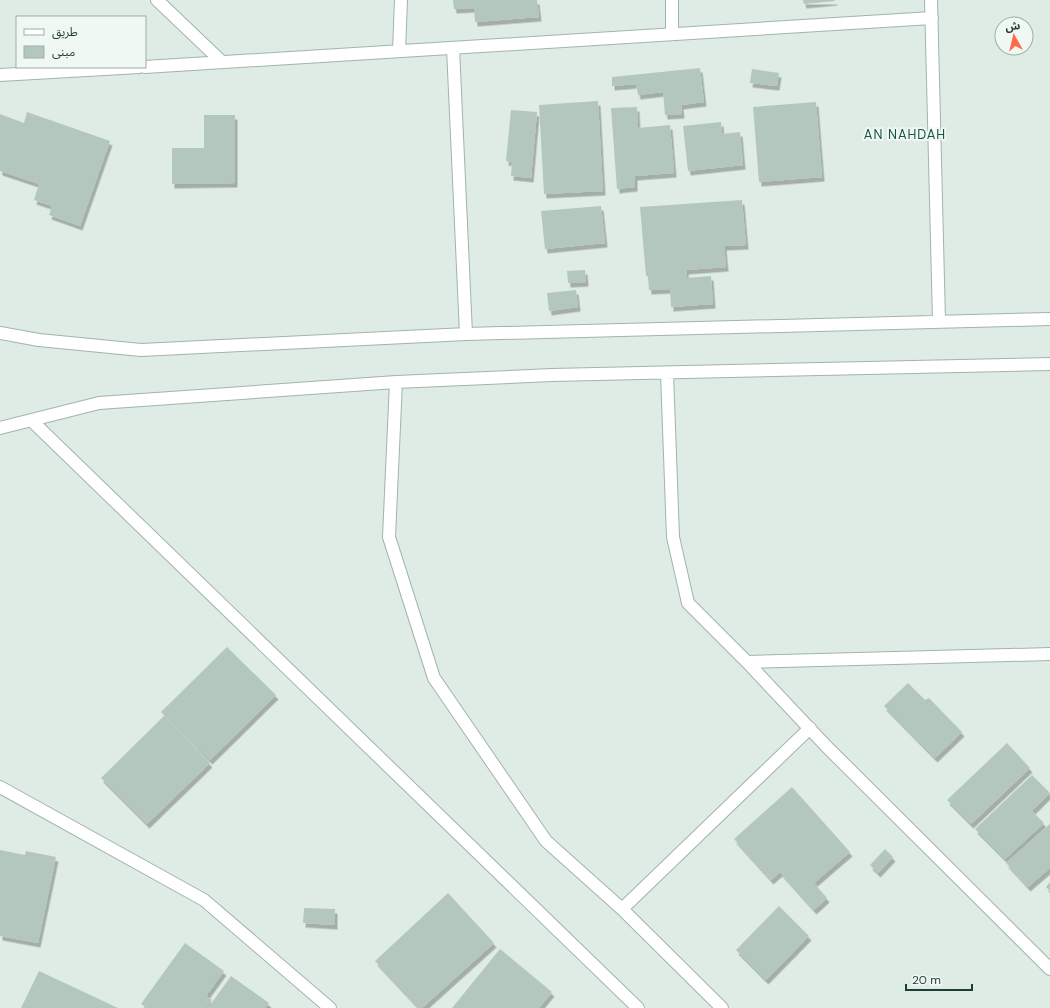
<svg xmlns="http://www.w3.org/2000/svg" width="1050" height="1008" viewBox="0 0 1050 1008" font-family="'DM Sans','Noto Sans Arabic',sans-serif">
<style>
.building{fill:#b4c7be;filter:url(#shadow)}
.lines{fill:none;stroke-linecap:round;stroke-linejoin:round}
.minor-casing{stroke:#a1b4ac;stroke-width:14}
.minor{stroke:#fff;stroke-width:12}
.labels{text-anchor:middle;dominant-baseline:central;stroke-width:4;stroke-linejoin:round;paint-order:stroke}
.neighbourhood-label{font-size:13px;letter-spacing:1px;fill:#185240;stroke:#f0f8f4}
</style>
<defs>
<filter id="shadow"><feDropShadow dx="2.5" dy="4.5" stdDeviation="0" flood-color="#0004"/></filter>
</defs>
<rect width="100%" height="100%" fill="#dfece5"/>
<path class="building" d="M453 0H537L539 17 475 22 474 8 454 9Z
M803 0H835V1L804 4Z
M700 68 704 102 681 105 682 114 665 115 663 92 638 95 636 84 612 86V77Z
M752 69 779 73 777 86 750 83Z
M598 101 603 191 544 194 539 105Z
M816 102 822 177 759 182 753 107Z
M637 107 638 128 670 125 674 173 635 176V187L617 189 611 108Z
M511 110 537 112 531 178 511 176 512 162 506 161Z
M27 112 110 141 80 226 49 215 52 206 34 200 39 184 0 171V114L24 123Z
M204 115H235V183L172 184V148H204Z
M721 122 722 134 740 132 743 165 688 171 683 126Z
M742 200 746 245 724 246 726 267 686 270 687 278 711 276 713 304 671 307 670 289 649 290 648 276H646L640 207Z
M601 206 605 243 545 249 541 211Z
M585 270 586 282 568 283 567 271Z
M576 290 578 307 549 311 547 293Z
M227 647 276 695 210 760 161 712Z
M908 683 925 700 929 698 962 732 935 758 884 706Z
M164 716 210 763 147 824 101 778Z
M1007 743 1030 768 971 824 947 800Z
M1032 775 1050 793 1032 811 1044 823 1005 859 975 829Z
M792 787 850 852 814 883 827 898 814 910 780 872 771 880 734 839Z
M1050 824V868L1028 887 1006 863Z
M885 849 893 857 878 873 870 865Z
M0 850 25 855 26 851 56 857 38 943 0 936Z
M1050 882V891L1046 887Z
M448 893 494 943 422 1008H419L375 961Z
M779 906 809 936 766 980 736 950Z
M304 908 335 909V925L303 923Z
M185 943 224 971 206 996 212 1000 206 1008H147L141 1004Z
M500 949 552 992 539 1008H452Z
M39 971 118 1008H21Z
M231 976 269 1003 265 1008H208Z"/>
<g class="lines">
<g class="minor-casing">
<path id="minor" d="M157 0 222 62
M672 0V34
M931 0 939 321
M453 48 466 334
M399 51 401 0
M145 67 932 18
M0 75 139 67
M0 333 39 340 141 350 466 334 1050 319
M667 373 673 537 688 603 747 662 826 746 1050 969
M396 382 389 537 434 678 546 841 622 909 722 1008
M32 421 638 1008
M0 428 99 403 396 382 552 375 1050 364
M747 662 1050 654
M0 787 204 900 330 1008
M622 909 810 728"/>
</g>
<use href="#minor" class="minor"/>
</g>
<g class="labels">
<g class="neighbourhood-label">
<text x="905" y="134">AN NAHDAH</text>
</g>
</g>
<rect x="16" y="16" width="130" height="52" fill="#f0f8f4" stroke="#9caea7"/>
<rect x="24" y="29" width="20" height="6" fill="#ffffff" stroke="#9caea7"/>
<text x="52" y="36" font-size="12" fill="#1e3e33">طريق</text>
<rect x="24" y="46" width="20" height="12" fill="#b4c7be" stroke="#9caea7"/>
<text x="52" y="56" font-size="12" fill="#1e3e33">مبنى</text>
<g transform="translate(1014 36) rotate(352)"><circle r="19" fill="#f0f8f4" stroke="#9caea7"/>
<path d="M0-3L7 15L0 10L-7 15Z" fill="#ff6a4a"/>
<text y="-6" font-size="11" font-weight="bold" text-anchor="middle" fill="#1e3e33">ش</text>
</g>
<path d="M906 984v6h66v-6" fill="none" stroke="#1e3e33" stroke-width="2"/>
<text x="912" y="984" font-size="12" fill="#1e3e33" stroke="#f0f8f4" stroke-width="3" paint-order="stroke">20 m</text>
</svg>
